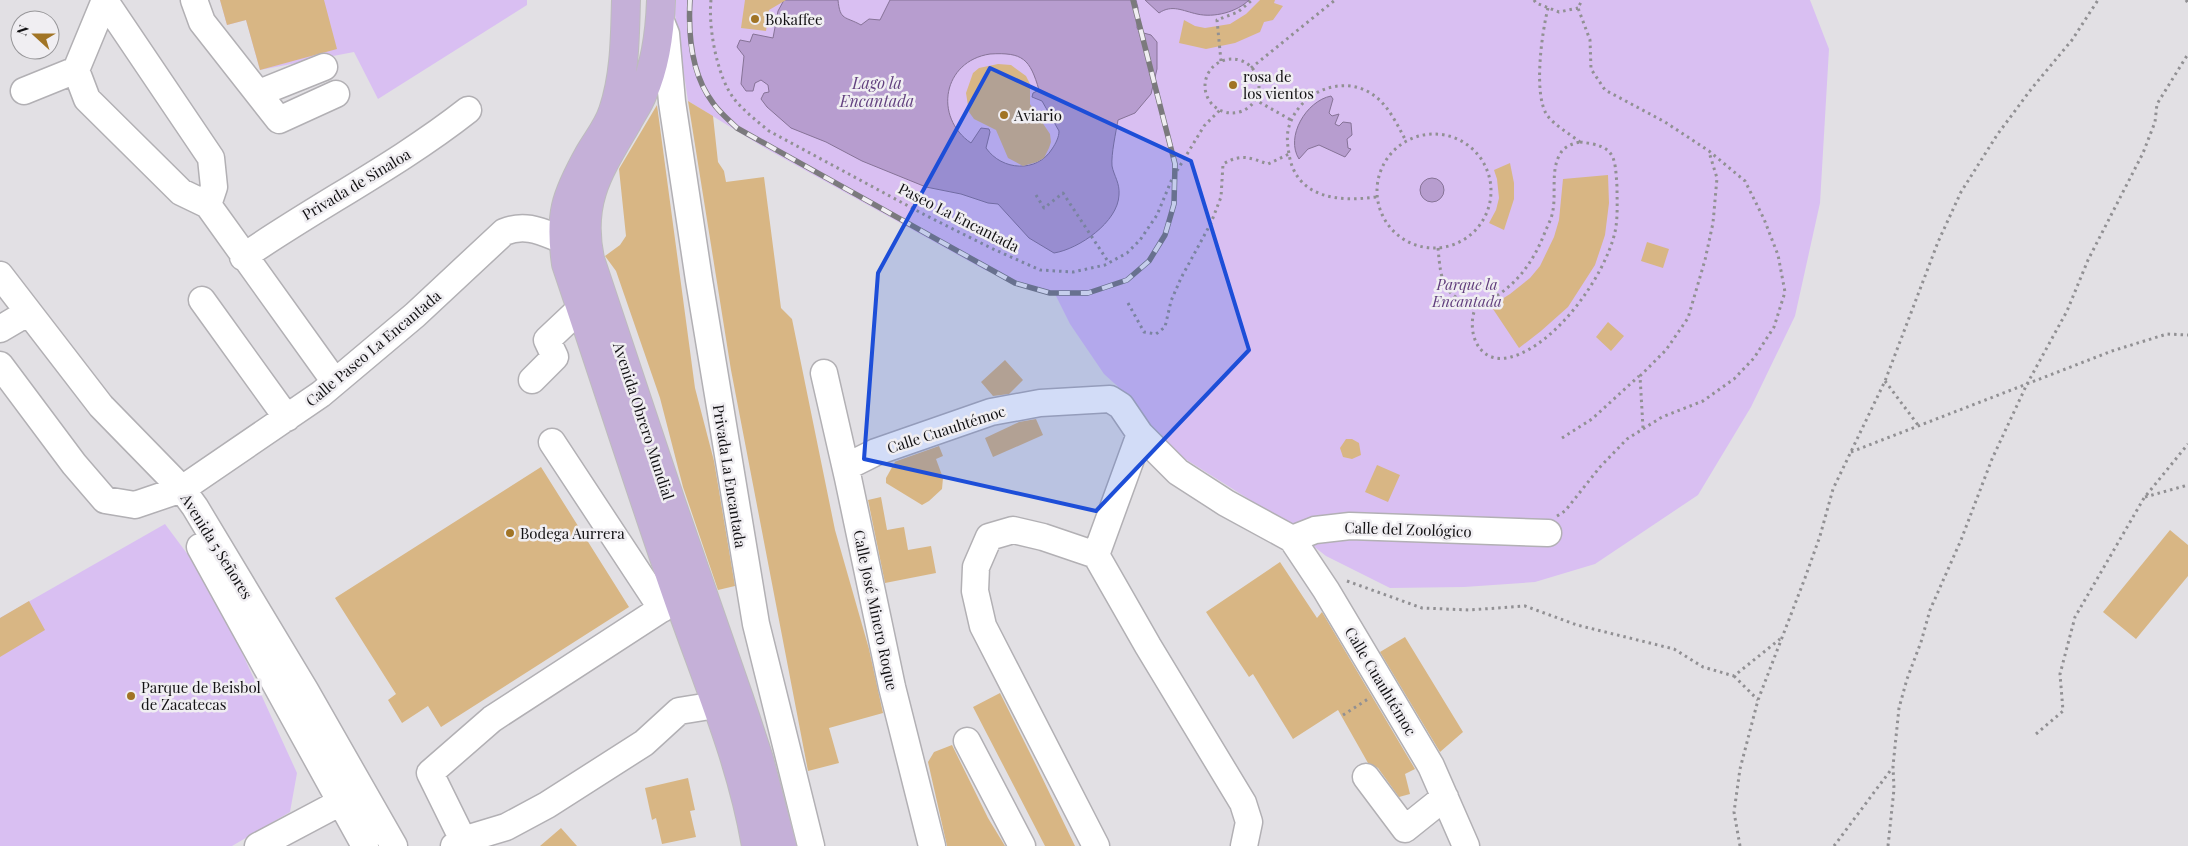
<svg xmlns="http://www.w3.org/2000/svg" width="2188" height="846" viewBox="0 0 2188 846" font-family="'Playfair Display',serif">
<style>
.green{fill:#d9bff2}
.water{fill:#b79dcf;stroke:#867397;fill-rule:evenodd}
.building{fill:#d8b684}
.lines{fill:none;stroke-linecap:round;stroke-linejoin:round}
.minor-casing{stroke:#b2b0b4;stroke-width:29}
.major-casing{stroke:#bdbcbd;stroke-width:30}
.path{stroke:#919093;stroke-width:3;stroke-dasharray:2.5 4;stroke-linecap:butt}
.minor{stroke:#fff;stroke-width:26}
.major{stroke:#c5b0d8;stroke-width:28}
.rail-casing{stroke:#7b7a7d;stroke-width:5.5}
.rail{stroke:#f0eef2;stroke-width:4;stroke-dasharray:11;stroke-linecap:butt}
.marked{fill:#1d4ed8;fill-opacity:0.2;stroke:#1d4ed8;stroke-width:4;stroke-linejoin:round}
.poi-dot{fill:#a17425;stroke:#f0eef2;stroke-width:2}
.labels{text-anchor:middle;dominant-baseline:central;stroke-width:5;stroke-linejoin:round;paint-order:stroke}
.poi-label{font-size:15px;fill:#121113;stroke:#f0eef2;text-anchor:start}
.street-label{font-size:15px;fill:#121113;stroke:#f0eef2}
.park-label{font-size:15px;font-style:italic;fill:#603d7c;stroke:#f0eef2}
.water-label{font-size:16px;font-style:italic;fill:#62407f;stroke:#f0eef2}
</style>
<rect width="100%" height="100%" fill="#e2e0e4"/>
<path class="green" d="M220 0H527V5L378 99 354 52 260 70 246 20 227 25Z
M674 0H1810L1829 49 1820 203 1795 316 1751 407 1698 495 1595 564 1535 582 1464 587 1390 588 1326 556 1274 515 1182 457 1139 417 1125 393 1104 374 1070 324 1055 294 985 270 765 148 688 101 675 14Z
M165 524 212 587 297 773 290 812 232 846H0V618Z"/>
<path class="water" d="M784 0H838C840 21 845 16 861 25L869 19 880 20 890 0H1136L1138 8 1137 28 1140 32 1151 35 1157 42V69L1151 94 1135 113 1118 120C1116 132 1111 154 1112 166 1114 176 1120 183 1119 195 1118 222 1079 249 1054 253L1029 238 998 204 988 203 961 194 926 187 862 161 826 142 791 128 767 107 761 99 764 93 769 92 768 85 761 80 755 83 753 91H746L741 84 744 56 737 47 740 40 750 42 753 34 773 38 778 11ZM990 54C1023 52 1030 59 1039 90L1033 93 1032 97 1042 101 1059 131C1059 137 1056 143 1052 149 1037 173 1002 171 986 148L990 132 989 129 981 128 971 143C933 117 943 61 990 54Z
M1145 0H1249C1237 12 1214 18 1197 14 1183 11 1172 4 1159 13Z
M1331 96 1333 99 1329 113 1332 116 1339 114 1335 124 1339 126 1343 122 1351 123 1352 135 1347 139 1348 148 1351 149 1345 157 1319 145 1308 149 1299 159C1285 137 1306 101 1331 96Z
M1420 190a12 12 0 1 1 24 0a12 12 0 1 1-24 0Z"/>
<path class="building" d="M220 0H324L337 49 260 70 246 20 227 25Z
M745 0H786L769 10 766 31 741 28Z
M1260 0H1275L1274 3 1283 6 1273 20 1264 22 1260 32 1235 43 1206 49 1179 43 1184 20 1195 26 1205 28 1230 24 1246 14Z
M998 64 1011 65 1026 76 1030 84V104L1050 134 1051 142 1049 148 1044 158 1037 162 1023 166 1008 158 996 130 974 119 969 112 966 93 973 73 979 68Z
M688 101 713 116 718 162 724 171 726 182 764 177 781 308 792 319 835 530 869 649 883 713 829 728 839 763 808 771 731 370Z
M657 105 695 388 714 461 735 586 718 590 683 487 660 398 616 271 605 256 620 245 626 236 619 169Z
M1510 163 1514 183V199L1504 230 1489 223 1496 210 1499 198 1497 179 1494 170Z
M1608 175 1609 203 1605 235 1595 265 1568 307 1541 331 1519 348 1491 306 1510 294 1530 278 1540 266 1554 237 1559 220 1563 179Z
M1647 242 1669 249 1663 268 1641 261Z
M1608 322 1624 336 1611 351 1596 337Z
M1005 360 1023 380 1009 394 993 396 981 382Z
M1036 419 1043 435 993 457 985 438 1019 422Z
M1346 439H1352L1359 443 1361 455 1352 459 1343 457 1340 448Z
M939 446 943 456 936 459 943 478 942 489 929 501 922 505 886 483V478L895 462H894Z
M1377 465 1400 475 1388 502 1365 492Z
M541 467 629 607 441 727 428 706 402 723 388 700 396 694 335 598Z
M881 497 887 530 904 527 908 550 931 546 936 573 885 583 868 500Z
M2170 530 2188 545V576L2136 639 2103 612Z
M1280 562 1317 618 1322 612 1415 769 1405 774 1410 794 1399 797 1378 768 1368 763 1338 710 1293 739 1253 674 1249 677 1206 612Z
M29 601 45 630 0 657V618Z
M1405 637 1463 732 1440 752 1380 652Z
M1000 693 1037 767 1075 846H1045L973 707Z
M952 745 988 818 1005 846H947L928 762 934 752Z
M688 778 695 810 690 811 696 837 662 844 656 818 652 820 645 788Z
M561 828 577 846H540Z"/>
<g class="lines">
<g class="minor-casing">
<path id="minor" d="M194 0 202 22 279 120 336 94
M105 1 211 158 214 187 208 205
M662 24 666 34 672 102 699 280 756 624 811 846
M76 70 87 99 181 192 208 205 335 382
M24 91 76 70 105 0
M259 93 324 67
M243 257C317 206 398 165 468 110
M0 275 101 406 182 489 195 507 305 690 394 846
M202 300 287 418
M0 329 17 319
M0 365 74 464 105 500 135 505 182 489 321 394 415 315 504 232C526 223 542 232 563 240
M824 373 848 478 892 687 932 846
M532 380 555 357 547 340 581 308
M552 442 662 609
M846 467 876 452 991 412 1040 403 1110 399 1121 406 1140 434 1178 472 1226 503 1292 539 1315 530 1350 526 1548 533
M1292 539 1326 590 1431 766 1466 846
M200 547 365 846
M1096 555 1140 434
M967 741 1022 846
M1366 777 1405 829 1445 797
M463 840 430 773 492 719 678 598
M258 846 341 802
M454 846 463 840 506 827 547 805 644 743 679 711 716 705 736 699
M1096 846 983 626 975 591 976 567 989 537 1013 530 1043 537 1096 555 1148 646 1243 803 1249 822 1244 846"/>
</g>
<g class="major-casing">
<path id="major" d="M626 0C625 36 625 76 613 111 608 127 597 140 589 154 565 197 559 215 566 264 604 376 640 489 679 601 707 681 742 762 756 846
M661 0C660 31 656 64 643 93 639 104 632 113 627 123 599 171 578 201 590 259L671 502 739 698 759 759 782 846"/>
</g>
<path class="path" d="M711 0C708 27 717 78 735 100 745 112 757 121 769 131L925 215 991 248 1040 270 1073 272 1105 265 1127 253 1140 240 1157 215 1172 179 1204 126 1220 110
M1534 0 1536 3 1559 12 1578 8
M2186 0 2188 3
M1548 8C1542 32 1533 94 1547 115 1554 125 1570 134 1580 142
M1205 86a27 27 0 1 1 54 0a27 27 0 1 1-54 0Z
M1221 61 1217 20 1238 12 1252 0
M1251 68 1335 0
M1254 99 1291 120
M1377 191a57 57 0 1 1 114 0a57 57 0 1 1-114 0Z
M1580 142C1615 146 1615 155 1617 187 1617 202 1618 218 1615 232 1605 276 1556 345 1511 357 1479 366 1465 332 1476 306 1511 293 1532 266 1545 232 1548 225 1552 218 1553 210 1556 193 1551 172 1559 156 1563 147 1571 144 1580 142Z
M1036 195 1044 208 1063 193 1109 263
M1376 197C1340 202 1296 199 1289 154 1287 142 1286 132 1291 121 1305 88 1348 74 1376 97 1389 107 1398 126 1406 141
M1438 248C1441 281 1442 296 1476 306
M1128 303 1144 332 1156 334 1165 327 1171 301 1181 278 1211 223 1221 197 1223 164C1242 153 1250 158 1268 164L1289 154
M1885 381 1918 425
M1643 428 1640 376 1666 350 1688 318 1705 260 1713 223 1717 178 1709 152
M1562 438 1592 419 1639 376
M1851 452 2112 351 2167 334 2188 335
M2145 497 2188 485
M1557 516 1565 511 1600 467 1627 439 1662 417 1703 401 1734 379 1754 358 1774 327 1785 292 1778 255 1764 219 1745 181 1709 151 1665 122 1605 90 1591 69 1590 40 1578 8 1582 0
M1347 581 1422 608 1469 610 1525 606 1577 625 1674 649 1703 667 1734 676 1780 639
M1734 676 1758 700
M1343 715 1368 699
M2036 734 2063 711 2060 674 2075 617 2144 498 2188 444
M1740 846 1734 812 1740 769 1758 700 1805 578 1820 536 1833 489 1885 381 1938 242 1961 192 1997 135 2032 88 2072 40 2098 0
M1834 846 1893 767
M1888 846 1894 789 1893 766 1899 708 1907 679 1921 642 1930 610 1961 540 1992 459 2027 384 2067 311 2088 260 2143 153 2155 122 2157 104 2188 54"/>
<use href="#minor" class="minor"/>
<use href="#major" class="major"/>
<g class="rail-casing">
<path id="rail" d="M690 0C688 35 691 74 713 103 719 112 729 120 737 128L1015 283 1050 293H1088L1127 280 1149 261 1165 235 1174 204 1175 164 1133 0"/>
</g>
<use href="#rail" class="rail"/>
</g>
<path class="marked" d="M990 68 1191 161 1249 350 1096 511 864 459 878 273Z"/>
<g class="poi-dot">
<circle cx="755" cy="19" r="5"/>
<circle cx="1233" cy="85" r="5"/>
<circle cx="1004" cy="115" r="5"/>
<circle cx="510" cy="533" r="5"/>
<circle cx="131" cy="696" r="5"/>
</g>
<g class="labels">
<g class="poi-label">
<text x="765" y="19">Bokaffee</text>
<text x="1243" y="76">rosa de<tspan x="1243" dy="17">los vientos</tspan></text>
<text x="1014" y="115">Aviario</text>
<text x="520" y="533">Bodega Aurrera</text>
<text x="141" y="687">Parque de Beisbol<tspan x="141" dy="17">de Zacatecas</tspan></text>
</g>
<g class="street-label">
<text transform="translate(356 184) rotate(-31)">Privada de Sinaloa</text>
<text transform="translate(959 217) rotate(27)">Paseo La Encantada</text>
<text transform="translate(373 348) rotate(-40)">Calle Paseo La Encantada</text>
<text transform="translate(644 421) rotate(72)">Avenida Obrero Mundial</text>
<text transform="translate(946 429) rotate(-18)">Calle Cuauhtémoc</text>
<text transform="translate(730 476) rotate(81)">Privada La Encantada</text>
<text transform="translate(1408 529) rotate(2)">Calle del Zoológico</text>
<text transform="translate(217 546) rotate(58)">Avenida 5 Señores</text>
<text transform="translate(876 610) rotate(78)">Calle José Minero Roque</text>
<text transform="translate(1381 681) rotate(59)">Calle Cuauhtémoc</text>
</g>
<g class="park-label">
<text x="1467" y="284">Parque la<tspan x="1467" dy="17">Encantada</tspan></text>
</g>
<g class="water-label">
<text x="877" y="82">Lago la<tspan x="877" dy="18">Encantada</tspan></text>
</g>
</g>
<g transform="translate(35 35) rotate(291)"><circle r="24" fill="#f0eef2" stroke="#979699"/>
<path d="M0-4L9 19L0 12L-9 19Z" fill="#a17425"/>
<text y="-8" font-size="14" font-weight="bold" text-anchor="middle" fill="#121113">N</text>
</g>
</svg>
